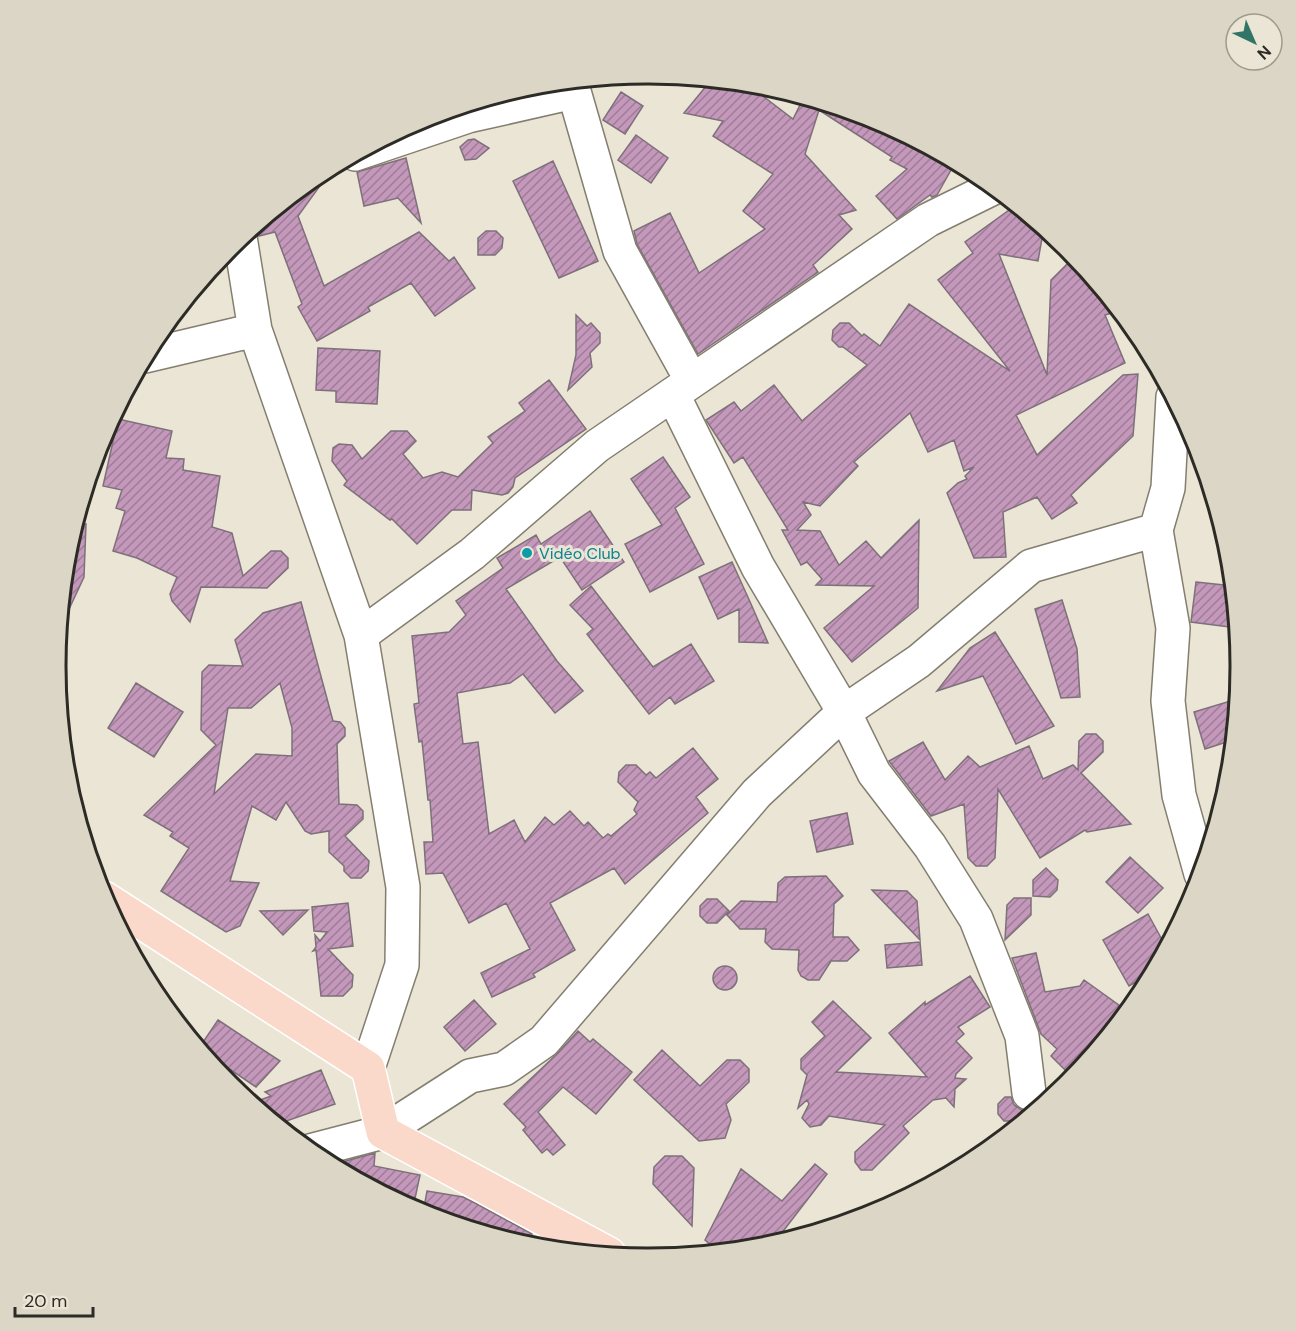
<svg xmlns="http://www.w3.org/2000/svg" width="1296" height="1331" viewBox="0 0 1296 1331" font-family="'DM Sans',sans-serif">
<style>
.building{fill:url(#building-hatch);stroke:#7e707a;stroke-width:1.5;fill-rule:evenodd}
.lines{fill:none;stroke-linecap:round;stroke-linejoin:round}
.minor-casing{stroke:#837e6f;stroke-width:36}
.major-casing{stroke:#fff;stroke-width:36}
.minor{stroke:#fff;stroke-width:33}
.major{stroke:#fad8ca;stroke-width:33}
.culture-dot{fill:#0f9aa8;stroke:#eae5d4;stroke-width:2}
.labels{text-anchor:middle;dominant-baseline:central;stroke-width:6;stroke-linejoin:round;paint-order:stroke}
.culture-label{font-size:16px;fill:#0d838f;stroke:#eae5d4;text-anchor:start}
.rim{fill:none;stroke:#2d2b25;stroke-width:3}
</style>
<defs>
<pattern id="building-hatch" width="6" height="6" patternUnits="userSpaceOnUse" patternTransform="scale(1.5)"><rect width="6" height="6" fill="#c498bb"/><path d="M-1 1l2-2M0 6l6-6M5 7l2-2" fill="none" stroke="#a07c98"/></pattern>
</defs>
<rect width="100%" height="100%" fill="#eae5d4"/>
<path class="building" d="M712 79 758 84 755 90 793 119 804 97 875 118 956 161 937 195 932 197 930 195 897 219 876 196 907 169 890 160 892 157 819 110 805 154 856 210 839 215 852 229 813 265 818 272 698 354 637 244 634 231 670 213 699 273 765 229 743 211 773 174 713 136 723 121 684 113Z
M621 92 643 106 625 134 603 120Z
M636 135 668 158 651 183 618 160Z
M474 139 489 148 476 159 465 160 460 147 468 140Z
M406 158 421 223 398 198 364 206 357 172Z
M553 161 598 261 559 278 513 181Z
M322 171 327 176 298 216 324 286 419 232 449 261 454 257 475 288 435 316 411 283 368 307 370 311 317 341 298 307 302 304 275 232 259 236 255 225Z
M1012 208H1020L1044 227 1038 261 999 254 1047 375 1051 280 1075 256 1105 292 1112 313 1105 315 1125 363 1016 415 1037 455 1123 375 1138 374 1133 436 1071 495 1077 503 1052 519 1037 497 1003 512 1006 557 974 558 947 493 958 483 967 479 965 476 974 467 964 471 954 440 928 452 910 413 854 462 858 466 820 506 803 502 811 515 797 530 820 531 839 565 866 541 881 558 919 520 918 608 852 662 824 628 874 586 816 585 822 579 807 562 801 565 782 530H788L743 457 734 463 706 420 734 402 741 411 774 385 802 421 867 365 843 347H839L832 340 833 330 840 323H849L862 336 864 334 880 346 909 304 1010 371 938 280 973 253 965 242Z
M486 231H496L503 238 502 248 495 255H478V238Z
M576 315 587 326 591 323 600 333V343L590 353 592 367 568 390 576 355Z
M318 348 380 351 377 404 336 402V391L316 390Z
M549 380 586 429 515 478 513 487 508 493 502 495 472 490 471 510H452L417 544 392 519 390 520 344 485 347 481 332 461 333 448 339 444 352 445 362 459 391 431H407L416 441 403 454 423 478 442 472 458 477 493 443 488 437 525 411 519 403Z
M118 419 172 431 166 458 184 459 183 470 220 476 212 527 232 533 243 576 271 551H281L288 558V568L267 588 201 587 190 622 172 601 170 594 177 577 137 558 113 551 125 511 116 508 122 490 103 486Z
M663 457 690 497 675 508 704 564 650 592 625 544 662 525 631 479Z
M590 511 624 562 582 590 560 557 506 589 557 661 583 691 555 713 523 674 510 683 457 693 463 744 478 742 489 834 514 820 525 842 545 817 554 825 570 811 584 826 588 822 603 838 608 834 611 836 637 814 634 810 638 802 618 782 619 772 626 765H636L646 775 650 772 656 778 693 748 718 779 696 797 708 813 625 884 614 868 550 903 575 950 533 974 535 977 492 997 481 973 530 949 506 903 469 923 443 873 426 874 424 842H433L430 800H428L422 741 419 742 414 704 419 703 412 636 449 632 466 615 456 601 503 568 497 558 536 535 541 544Z
M75 524H86L84 577 63 622 60 621 67 550Z
M732 562 751 604 768 643 739 642V609L718 619 699 577Z
M1196 582 1233 586 1237 628 1191 622Z
M591 586 653 667 691 644 714 681 675 704 670 697 649 714 587 634 593 629 570 605Z
M1062 600 1077 649 1080 697 1061 698 1035 609Z
M301 602 333 721 340 722 345 728V736L337 744 339 804 357 805 363 811V819L345 836 369 861 368 871 361 878H351L344 871V866L329 852V831L311 834 305 831 286 802 276 820 252 806 230 881 259 883 240 926 226 932 161 891 189 848 170 836 173 832 144 815 216 745 201 730 202 672 209 665 243 666 235 640 263 613ZM280 683 292 728V756L256 754 214 794 228 708H251Z
M995 632 1054 726 1016 744 983 676 937 691 970 648Z
M136 683 183 712 154 757 108 728Z
M1237 699 1233 740 1205 749 1194 712Z
M1086 734H1096L1103 741V752L1081 773 1131 824 1087 832 1085 830 1040 858 998 789 995 858 987 866H976L968 858 964 804 931 816 889 761 923 742 945 780 968 756 980 767 1029 746 1043 779 1073 765 1078 770 1079 741Z
M847 813 853 844 817 852 810 821Z
M1130 857 1163 888 1138 913 1106 882Z
M1046 868 1058 880 1057 890 1050 897 1033 896V880Z
M826 876 843 896 834 904 833 937H848L859 950 847 961H831L819 980H808L801 976 798 970 799 950 772 949 765 942 766 929H740L727 915 741 901 777 902 778 883 785 877Z
M872 890 907 891 917 901 920 940Z
M1014 898H1031V915L1005 940 1007 905Z
M707 899H717L729 911 717 923H707L700 916V906Z
M348 903 353 946 328 949 353 975 352 987 343 996H321L316 950 313 951 316 947 315 935 320 941 327 932 314 931 312 907Z
M308 910 283 935 260 911Z
M1148 914 1166 947 1152 973 1129 986 1103 940Z
M920 942 922 965 887 968 885 945Z
M1036 953 1045 992 1080 986 1084 980 1127 1011 1071 1076 1051 1056 1057 1049 1041 1034 1012 958Z
M713 978a12 12 0 1 1 24 0a12 12 0 1 1-24 0Z
M970 976 990 1007 958 1027 964 1034 956 1041 972 1058 956 1074 955 1078 966 1079 955 1089 954 1107 946 1098 933 1100 903 1126 909 1133 872 1170H861L855 1162V1152L885 1125 829 1116 821 1125 810 1127 802 1118 809 1104 807 1100 798 1108 807 1075 801 1069V1059L825 1036 812 1022 833 1001 871 1038 836 1072 927 1077 889 1033 925 1002V1005Z
M474 1000 496 1024 465 1051 444 1027Z
M218 1020 280 1061 256 1087 199 1048Z
M578 1031 590 1042 593 1039 632 1072 596 1114 563 1087 538 1112 565 1145 553 1155 547 1149 542 1153 523 1130 526 1127 504 1104 558 1053Z
M662 1050 700 1086 727 1060H740L749 1069V1082L726 1104 731 1120 725 1138 699 1141 634 1080Z
M321 1070 335 1104 278 1124 252 1103 271 1096 265 1092Z
M1005 1097H1011L1014 1105 1022 1110V1115L1015 1121H1004L998 1114V1104Z
M375 1153 374 1166 420 1175 414 1203 396 1199 331 1165Z
M665 1156H682L694 1168 692 1226 653 1184 654 1167Z
M815 1164 827 1174 774 1243 718 1251 705 1240 741 1169 782 1201Z
M427 1191 463 1197 475 1203 532 1234 531 1238 459 1224 423 1213Z"/>
<g class="lines">
<g class="minor-casing">
<path id="minor" d="M571 81 620 251 692 381
M355 154 468 116 574 92
M240 237 255 330 361 635 403 887 402 965 368 1068
M145 356 255 330
M673 395 758 567 844 712 874 773 930 846 976 919 1022 1036 1029 1093
M1173 397 1168 488 1156 530 1173 628 1168 701 1179 795 1201 874
M361 635 472 554 597 446 928 220 995 187
M310 1151 383 1132 470 1076 504 1069 544 1041 757 793 844 712 919 661 1031 566 1156 530"/>
</g>
<g class="major-casing">
<path id="major" d="M104 898 368 1068 383 1132 609 1254"/>
</g>
<use href="#minor" class="minor"/>
<use href="#major" class="major"/>
</g>
<circle class="culture-dot" cx="527" cy="553" r="6"/>
<g class="labels">
<g class="culture-label">
<text x="539" y="553">Vidéo Club</text>
</g>
</g>
<path d="M0 0H1296V1331H0ZM66 666a582 582 0 1 1 1164 0a582 582 0 1 1-1164 0Z" fill="#dbd6c6" fill-rule="evenodd"/>
<path class="rim" d="M66 666a582 582 0 1 1 1164 0a582 582 0 1 1-1164 0Z"/>
<g transform="translate(1254 42) rotate(136)"><circle r="28" fill="#eae5d4" stroke="#9e9b8e" stroke-width="1.5"/>
<path d="M0-4.5L10 22L0 15L-10 22Z" fill="#317569"/>
<text y="-9" font-size="16" font-weight="bold" text-anchor="middle" fill="#2d2b25">N</text>
</g>
<path d="M15 1307v9h78v-9" fill="none" stroke="#2d2b25" stroke-width="3"/>
<text x="24" y="1307" font-size="18" fill="#2d2b25" stroke="#eae5d4" stroke-width="4.5" paint-order="stroke">20 m</text>
</svg>
